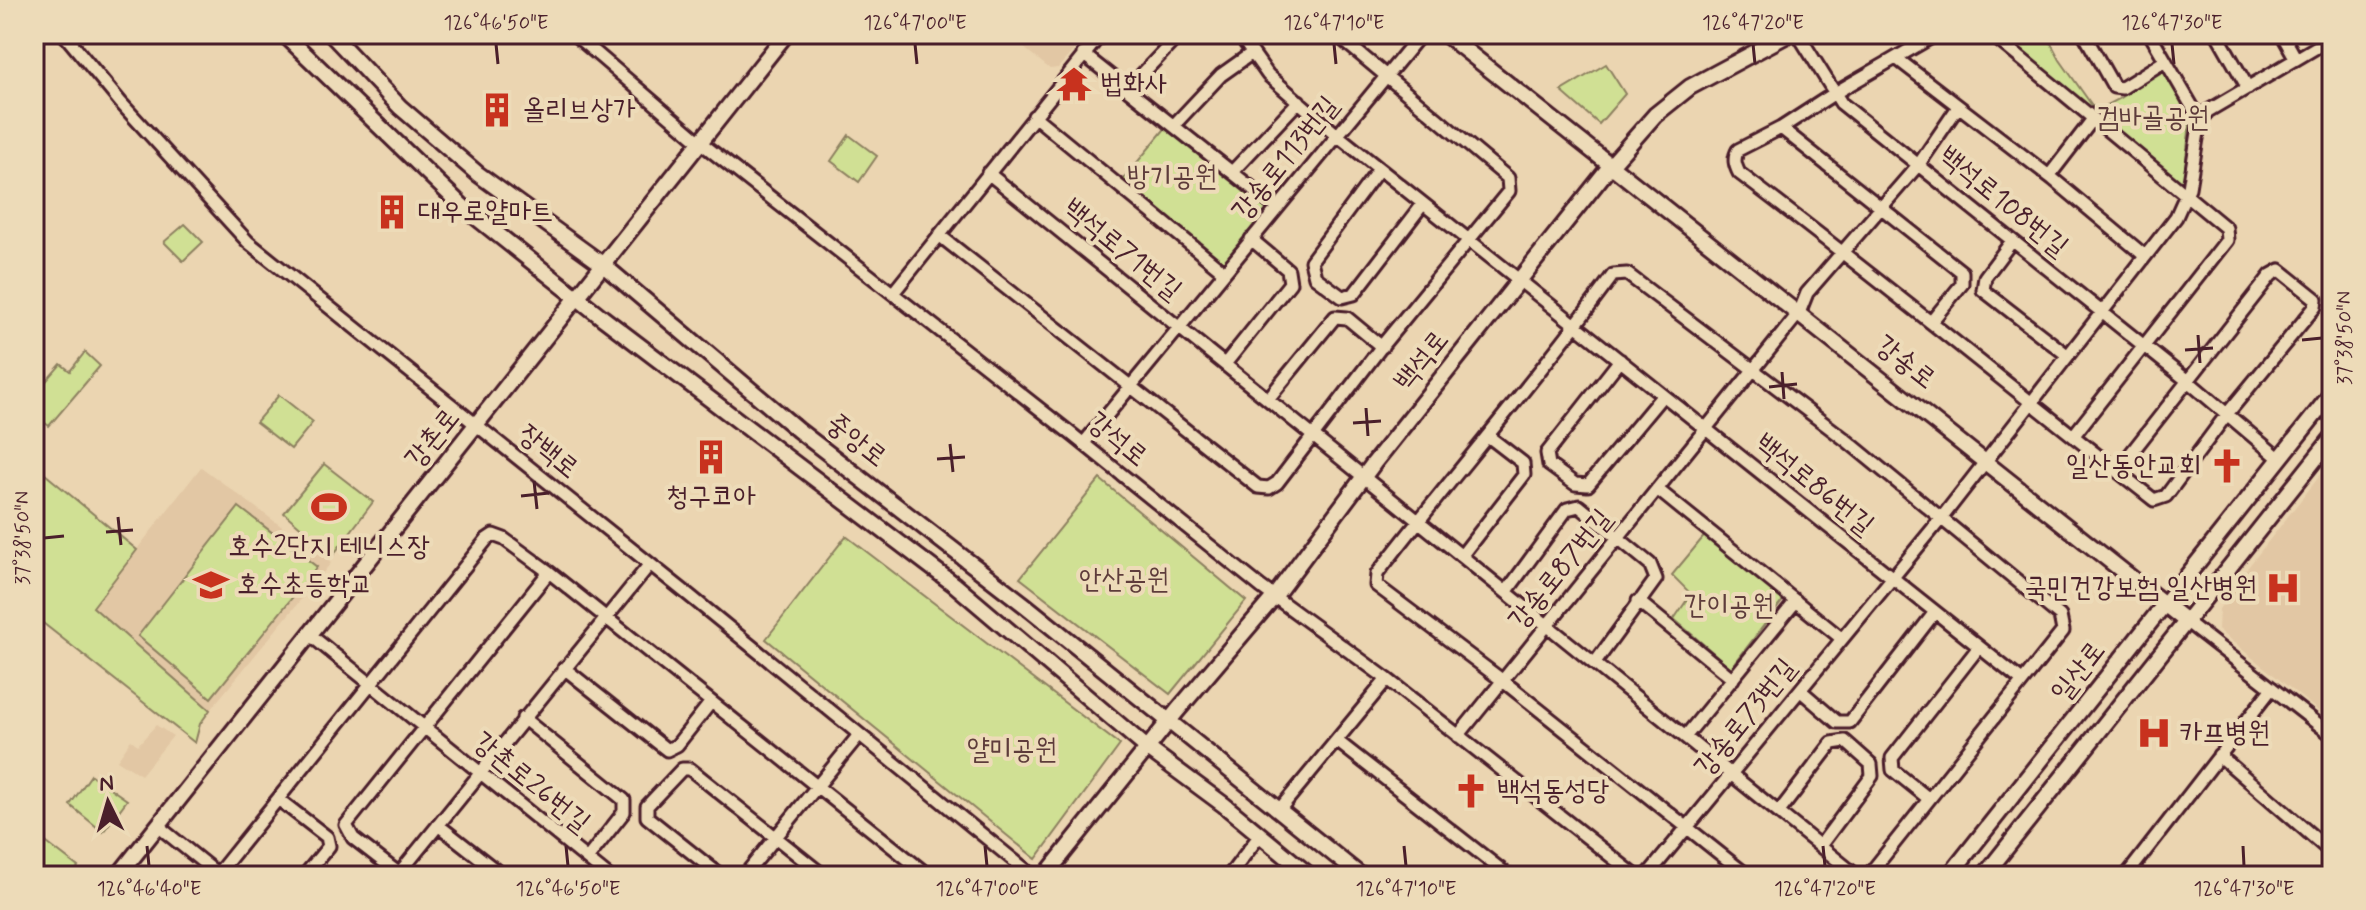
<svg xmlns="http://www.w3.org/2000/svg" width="2366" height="910" viewBox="0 0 2366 910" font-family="Mynerve,'Poor Story',sans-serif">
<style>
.built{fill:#e2c7a4}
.green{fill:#d0e094;stroke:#8d8060;stroke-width:2}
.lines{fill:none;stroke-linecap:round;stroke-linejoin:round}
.minor-casing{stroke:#4a1f2b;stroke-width:17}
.major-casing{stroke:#4a1f2b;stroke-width:20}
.minor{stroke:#eddbb8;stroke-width:11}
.major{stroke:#eddbb8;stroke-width:14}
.ticks{fill:none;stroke:#4a1f2b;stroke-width:3}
.labels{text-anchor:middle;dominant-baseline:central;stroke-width:8;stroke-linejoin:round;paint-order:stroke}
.poi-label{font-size:28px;fill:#4a1f2b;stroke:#eddbb8;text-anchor:start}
.park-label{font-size:28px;fill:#5e3c3b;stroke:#eddbb8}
.street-label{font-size:28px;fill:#4a1f2b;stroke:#eddbb8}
.neatline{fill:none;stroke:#4a1f2b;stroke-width:3}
.ticks-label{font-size:20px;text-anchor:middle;fill:#4a1f2b}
</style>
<rect width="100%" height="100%" fill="#ebd5b1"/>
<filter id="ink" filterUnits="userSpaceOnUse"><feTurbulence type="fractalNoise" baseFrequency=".0125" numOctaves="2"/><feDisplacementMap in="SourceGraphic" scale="16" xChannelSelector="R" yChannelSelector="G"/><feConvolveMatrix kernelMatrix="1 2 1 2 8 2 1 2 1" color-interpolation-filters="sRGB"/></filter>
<g filter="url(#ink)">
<path class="built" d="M1007 34H1088L1058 68 1050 69Z
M201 467 331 563 210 710 92 607Z
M2326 468 2332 473V722L2218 630 2219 609 2249 566Z
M156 725 173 736 141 775 117 760 131 740 138 745Z"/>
<path class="green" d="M2002 34H2046L2060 60 2096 111 2121 98 2162 69 2176 91 2190 122 2183 187Z
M1606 64 1625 94 1599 124 1561 91Z
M1168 125 1268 211 1225 264 1120 183Z
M849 135 877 156 859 182 831 161Z
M185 224 203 242 183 261 164 242Z
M85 352 100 366 49 426 34 415V395L61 364 70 371Z
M279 395 313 422 291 449 256 422Z
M324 464 373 502 333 555 284 513Z
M34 465 137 550 93 607 210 710 200 724 195 743 34 616Z
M1100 479 1246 601 1170 694 1020 578Z
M239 507 317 567 211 698 138 636Z
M1706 534 1784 599 1731 668 1674 619 1691 594 1672 575Z
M846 536 1120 745 1036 859 766 639Z
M91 775 127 800 103 832 70 805Z
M43 840 78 867 71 876H34V850Z"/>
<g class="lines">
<g class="minor-casing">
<path id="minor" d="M64 34 121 103 248 242 690 596 1033 876
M574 34 700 142 1074 436 1261 587 1387 679 1636 876
M1239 34 1268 75 1337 135 2022 681
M1798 34 1841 103 2189 382 2280 459
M1937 34 1835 93 1781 128 1738 150C1733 159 1735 165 1739 173 1880 279 2015 391 2154 500L2166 496 2227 414 2315 307 2316 299 2280 270 2271 275 2117 471
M1991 34 2226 228 2227 240 2074 435
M2084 34 2114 87 2122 88 2165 61
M2217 34 2248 88
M2282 34 2296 59
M1083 54 1277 208
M1896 58 2053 179 2145 256
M1128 89 1180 34
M1034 116 1224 272
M2200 120 2208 111 2332 38
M1174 125 1221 75 1252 53
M1781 128 1962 272V284L1931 322
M1379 169 1311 261 1315 277 1342 297 1354 294 1423 204
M1232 172 1299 101
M988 173 1857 876
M2049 176 2093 119
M939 235 1258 487 1269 488 1277 483 1385 342 1509 191 1508 178 1336 34
M2012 241 1985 277 1983 290 2067 355
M893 293 1101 34
M1620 360 1547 453 1549 465 1575 484 1588 485 1663 395
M1225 364 1290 283 1288 270 1251 239
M1268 399 1335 317 1347 318 1382 347
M1084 443 1421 34
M1657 489 1841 638
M1462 555 1524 475 1523 463 1488 436
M1507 591 1567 509 1579 506 1650 564 1656 579 1595 663
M1638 601 1733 679
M2187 622 2332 735
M309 634 608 876
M564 668 667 750 677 745 711 702
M1800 690 1837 722H1850L1935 612
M523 718 624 800V812L587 859
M1458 736 1799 313 1807 293 1919 164 1958 107
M1685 737 1796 601
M1337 741 1509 876
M2219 755 2332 853
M278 799 327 837 329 846 304 876
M1929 799 1893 770 1892 758 1979 647
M1279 810 1387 679
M1779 812 1832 743 1845 741 1871 764 1872 776 1820 846
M438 825 503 876
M158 826 220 876
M216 876 487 539 493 535 504 539 549 572 929 876
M397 876 650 564
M402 876 353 838 346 825 549 572
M721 876 647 817V806L682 769H690L824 876
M744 876 859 735
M1229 876 1260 835
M1647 876 1940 520 2176 217 2189 188 2200 120 2150 34
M1748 876 1503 681 1376 585 1377 574C1454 474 1538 378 1613 275L1627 274 1846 440 2060 616 2063 631 1868 876
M2126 876 2272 688"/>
</g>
<g class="major-casing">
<path id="major" d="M284 34 462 206 603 318 955 585 1147 748 1224 805 1310 876
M331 34 400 107 478 174 602 264 798 430 1026 606 1361 876
M1445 34 2187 622
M34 38 39 34
M118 876 786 34
M1045 876 1177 711 1274 597 1374 463 1611 165 1655 115 1690 87 1789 34
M1949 876 2332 393
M1984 876 2332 438"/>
</g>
<use href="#minor" class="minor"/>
<use href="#major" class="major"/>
</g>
</g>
<path class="ticks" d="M496 44 498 64M915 44 917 64M1334 44 1336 64M1753 44 1755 64M2172 44 2174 64M2198 335 2200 363M2302 340 2322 338M2185 350 2213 348M1782 372 1784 399M1769 387 1797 384M1366 408 1368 436M1353 423 1381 421M950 444 953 472M937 459 965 457M534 481 537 509M521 496 549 493M118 517 121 545M106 532 133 530M44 538 64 536M147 846 149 866M566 846 568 866M985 846 987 866M1404 846 1406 866M1823 846 1825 866M2243 846 2244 866"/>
<defs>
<g id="temple-bare" transform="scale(2.76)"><path d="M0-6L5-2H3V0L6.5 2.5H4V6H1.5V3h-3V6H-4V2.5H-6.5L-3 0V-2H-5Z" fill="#c8321e" stroke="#eddbb8" stroke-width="2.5" paint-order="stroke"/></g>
<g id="building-bare" transform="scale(2.76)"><path d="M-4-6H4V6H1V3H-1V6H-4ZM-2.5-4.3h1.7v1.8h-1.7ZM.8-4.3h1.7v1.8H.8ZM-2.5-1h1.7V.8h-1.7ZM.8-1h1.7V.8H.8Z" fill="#c8321e" stroke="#eddbb8" stroke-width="2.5" paint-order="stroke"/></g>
<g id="church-bare" transform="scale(2.76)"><path d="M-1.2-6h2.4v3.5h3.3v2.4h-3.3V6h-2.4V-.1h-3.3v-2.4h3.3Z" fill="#c8321e" stroke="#eddbb8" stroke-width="2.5" paint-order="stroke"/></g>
<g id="stadium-bare" transform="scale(2.76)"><path d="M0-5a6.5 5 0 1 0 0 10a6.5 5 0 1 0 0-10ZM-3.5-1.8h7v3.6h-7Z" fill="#c8321e" stroke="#eddbb8" stroke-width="2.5" paint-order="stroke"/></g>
<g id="school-bare" transform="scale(2.76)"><path d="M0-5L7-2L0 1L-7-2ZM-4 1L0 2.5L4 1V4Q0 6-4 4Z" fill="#c8321e" stroke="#eddbb8" stroke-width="2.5" paint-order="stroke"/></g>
<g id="hospital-bare" transform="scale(2.76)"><path d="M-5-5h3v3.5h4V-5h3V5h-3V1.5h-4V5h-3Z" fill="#c8321e" stroke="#eddbb8" stroke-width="2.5" paint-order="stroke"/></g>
</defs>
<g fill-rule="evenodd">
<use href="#temple-bare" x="1074" y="84"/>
<use href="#building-bare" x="497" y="110"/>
<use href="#building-bare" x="392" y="212"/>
<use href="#building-bare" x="711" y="457"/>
<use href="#church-bare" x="2227" y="466"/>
<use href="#stadium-bare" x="329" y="507"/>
<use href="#school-bare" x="211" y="585"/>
<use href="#hospital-bare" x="2283" y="588"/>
<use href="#hospital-bare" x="2154" y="733"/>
<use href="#church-bare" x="1471" y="791"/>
</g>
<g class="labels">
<g class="poi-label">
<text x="1100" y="84">법화사</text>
<text x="523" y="110">올리브상가</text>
<text x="418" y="212">대우로얄마트</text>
<text x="2201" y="466" text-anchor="end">일산동안교회</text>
<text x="711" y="497" text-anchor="middle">청구코아</text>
<text x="329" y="547" text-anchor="middle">호수2단지 테니스장</text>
<text x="237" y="585">호수초등학교</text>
<text x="2257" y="588" text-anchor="end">국민건강보험 일산병원</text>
<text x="2180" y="733">카프병원</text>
<text x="1497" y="791">백석동성당</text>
</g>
<g class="park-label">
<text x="2153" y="118">검바골공원</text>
<text x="1172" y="177">방기공원</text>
<text x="1124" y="580">안산공원</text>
<text x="1729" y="606">간이공원</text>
<text x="1012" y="750">얄미공원</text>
</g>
<g class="street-label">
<text transform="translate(1286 159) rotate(-51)">강송로113번길</text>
<text transform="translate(2003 202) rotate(39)">백석로108번길</text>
<text transform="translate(1122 250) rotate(39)">백석로71번길</text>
<text transform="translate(1422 361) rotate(-51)">백석로</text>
<text transform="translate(1905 363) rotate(38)">강송로</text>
<text transform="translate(433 439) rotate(-51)">강촌로</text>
<text transform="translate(1117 440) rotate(39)">강석로</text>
<text transform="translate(856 441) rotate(38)">중앙로</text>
<text transform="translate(548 452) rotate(39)">장백로</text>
<text transform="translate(1814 485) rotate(39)">백석로86번길</text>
<text transform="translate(1561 570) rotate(-51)">강송로87번길</text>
<text transform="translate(2079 672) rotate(-52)">일산로</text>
<text transform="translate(1746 718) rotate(-51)">강송로73번길</text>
<text transform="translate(531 783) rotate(39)">강촌로26번길</text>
</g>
</g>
<rect width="2366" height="910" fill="none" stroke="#eddbb8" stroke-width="88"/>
<g transform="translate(108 802) rotate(355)" stroke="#eddbb8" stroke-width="6" paint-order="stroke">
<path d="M0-6L14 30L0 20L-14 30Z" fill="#4a1f2b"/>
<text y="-12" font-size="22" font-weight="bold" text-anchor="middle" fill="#4a1f2b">N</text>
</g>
<rect x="44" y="44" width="2278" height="822" class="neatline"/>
<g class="ticks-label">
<text x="496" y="29">126°46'50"E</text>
<text x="915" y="29">126°47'00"E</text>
<text x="1334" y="29">126°47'10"E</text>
<text x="1753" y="29">126°47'20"E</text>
<text x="2172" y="29">126°47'30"E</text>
<text transform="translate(2344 338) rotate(-90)" y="7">37°38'50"N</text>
<text transform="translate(22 538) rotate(-90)" y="7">37°38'50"N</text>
<text x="149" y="895">126°46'40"E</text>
<text x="568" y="895">126°46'50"E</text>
<text x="987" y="895">126°47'00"E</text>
<text x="1406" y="895">126°47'10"E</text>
<text x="1825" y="895">126°47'20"E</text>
<text x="2244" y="895">126°47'30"E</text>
</g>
</svg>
